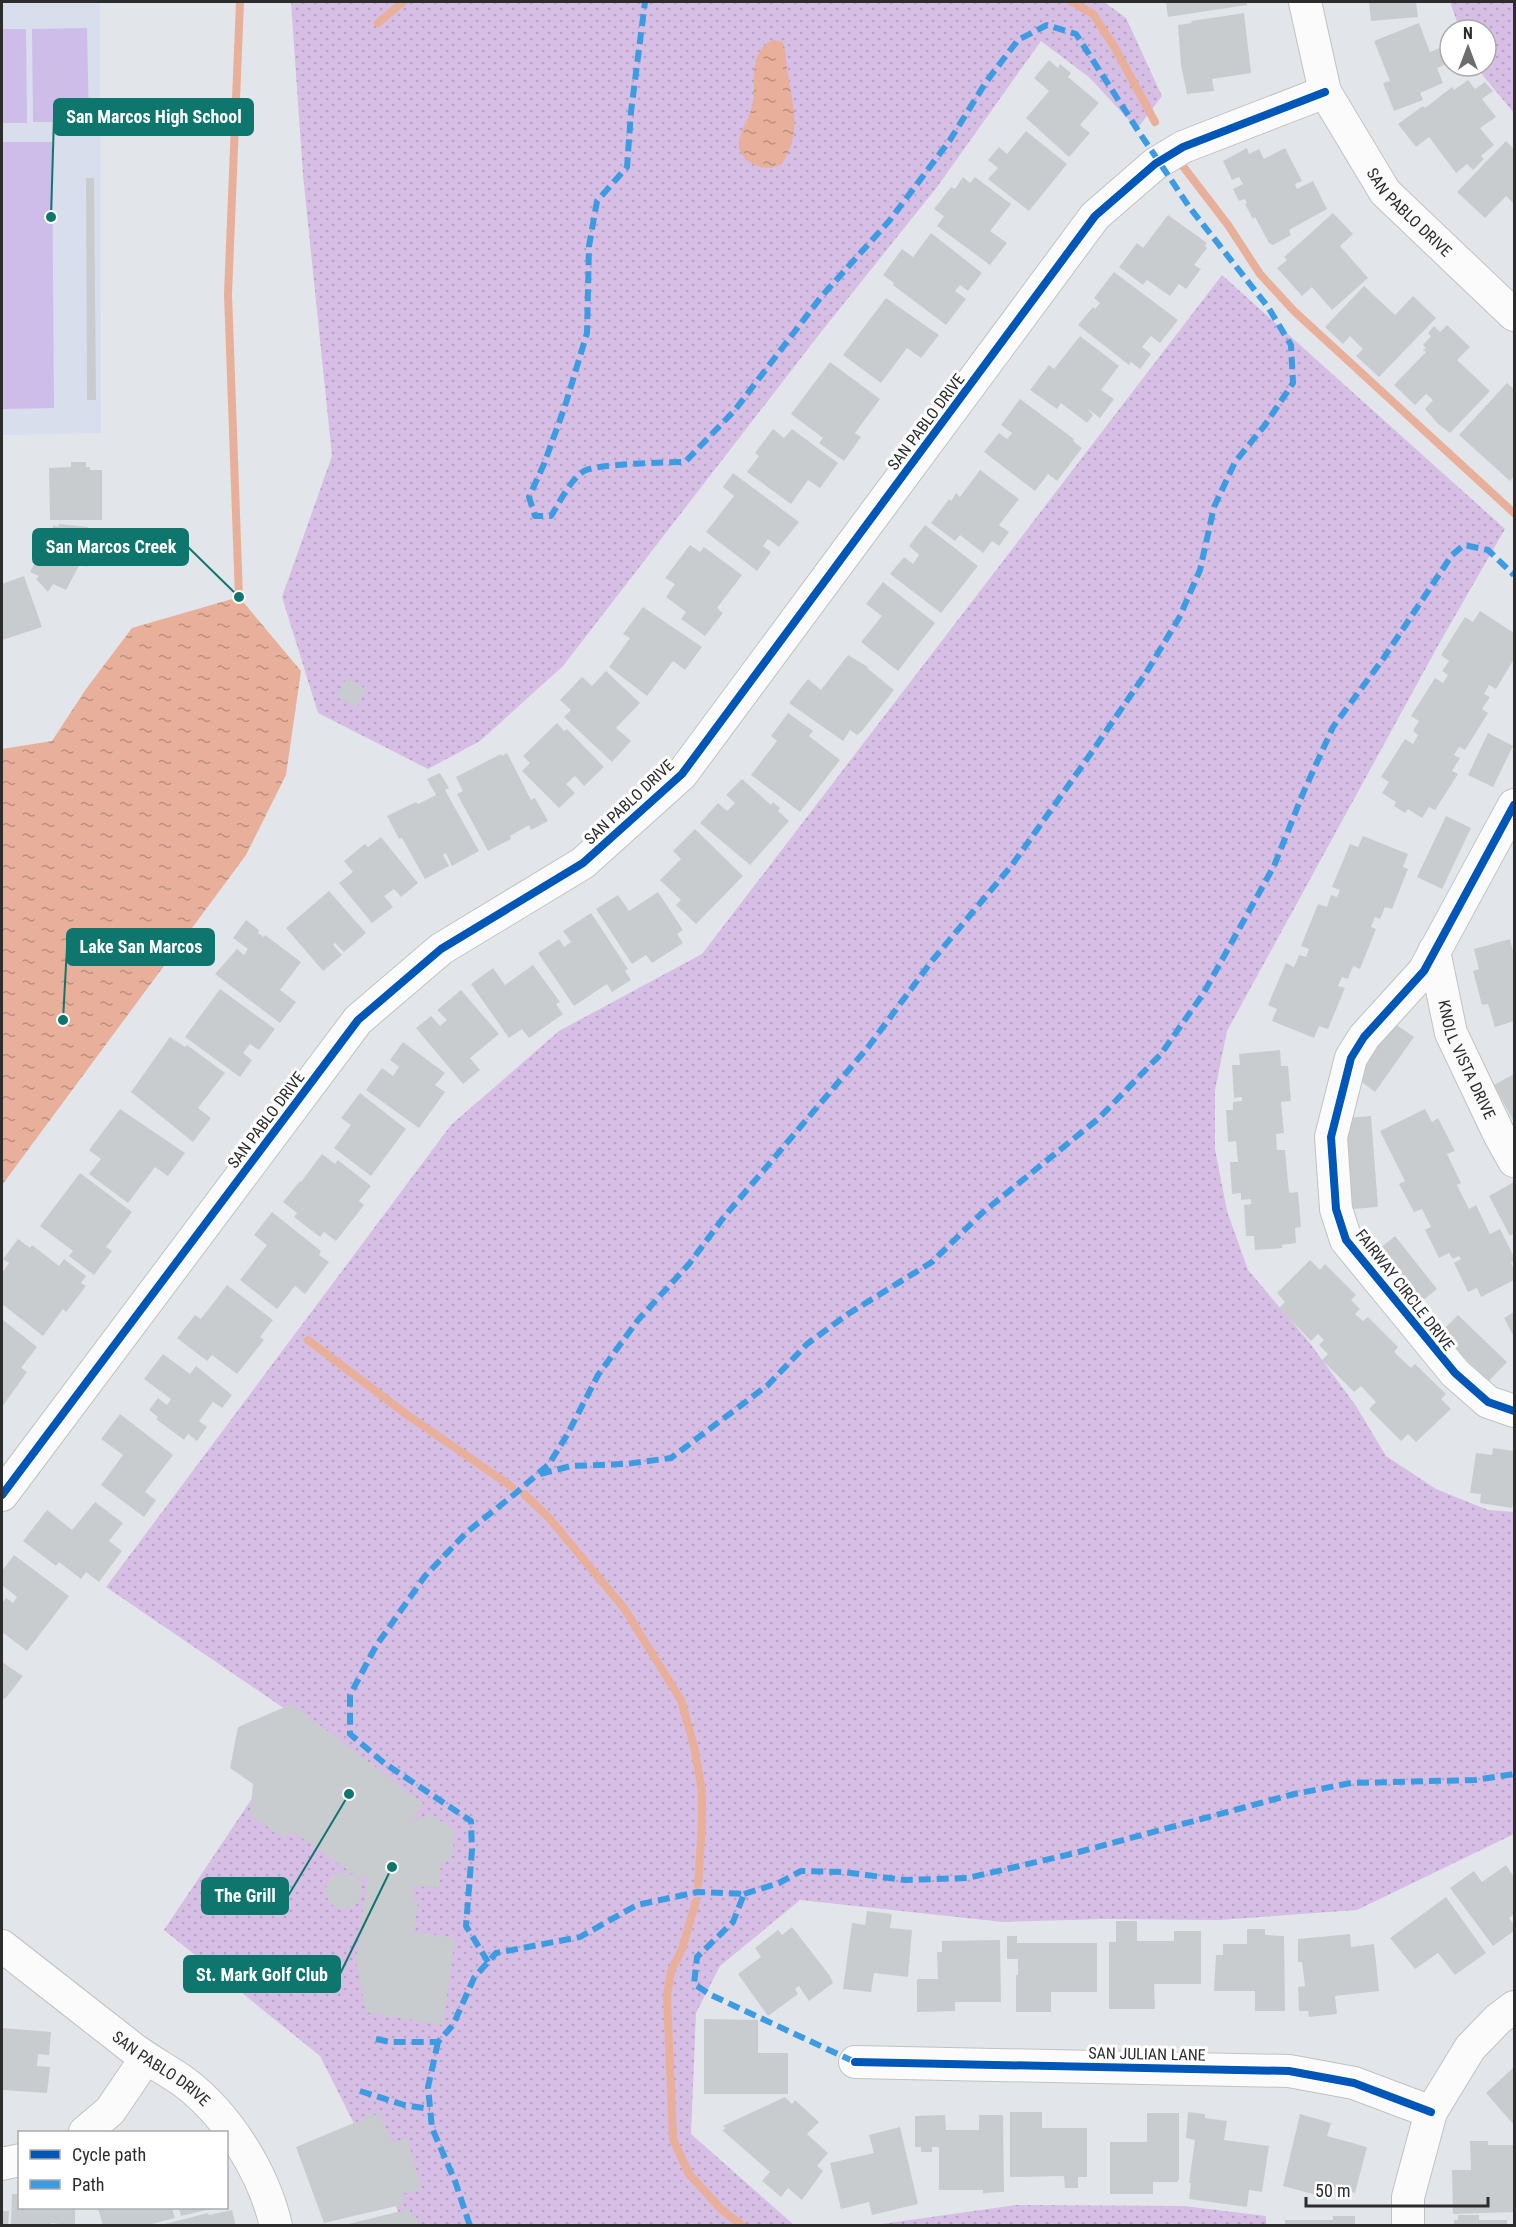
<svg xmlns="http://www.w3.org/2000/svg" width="1516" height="2227" viewBox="0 0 1516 2227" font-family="'Roboto Condensed',sans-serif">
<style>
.education{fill:#d8deec}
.grass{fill:url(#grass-dots)}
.pitch{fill:#cebde8}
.water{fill:url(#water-ripples)}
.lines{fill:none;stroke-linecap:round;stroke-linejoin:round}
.stream{stroke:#e8b09a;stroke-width:8}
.building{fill:#c9cccf}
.minor-casing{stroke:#c0c2c2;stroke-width:34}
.minor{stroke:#fbfbfc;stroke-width:32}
.quiet{stroke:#3d9ce1;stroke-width:6;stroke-dasharray:12 6;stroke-linecap:butt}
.cycleway-casing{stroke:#fff;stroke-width:11}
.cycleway{stroke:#0057b8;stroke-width:8}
.labels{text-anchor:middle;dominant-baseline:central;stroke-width:6;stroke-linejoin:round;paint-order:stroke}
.street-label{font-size:16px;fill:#2c2c2c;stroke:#fff}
.leader{fill:none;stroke:#0f766e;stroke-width:2}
.callout-dot{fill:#0f766e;stroke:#fff;stroke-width:2}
.callout{fill:#0f766e;stroke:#0f766e;stroke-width:2}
.callout-label{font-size:18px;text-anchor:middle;font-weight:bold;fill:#fff}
</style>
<defs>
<pattern id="grass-dots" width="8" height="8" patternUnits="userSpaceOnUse" patternTransform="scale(1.5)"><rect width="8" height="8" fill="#d6bee5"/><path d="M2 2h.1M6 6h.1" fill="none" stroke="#b8a3c5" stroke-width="1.8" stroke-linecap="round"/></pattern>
<pattern id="water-ripples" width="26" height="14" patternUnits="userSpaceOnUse" patternTransform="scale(1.5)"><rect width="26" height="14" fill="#e8b09a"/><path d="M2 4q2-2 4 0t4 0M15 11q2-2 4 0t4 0" fill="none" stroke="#bc8f7e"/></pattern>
</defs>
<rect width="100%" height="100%" fill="#e2e6ea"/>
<path class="education" d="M2 2H100L101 433 2 435Z"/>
<path class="grass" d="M291 2H1104L1126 18 1162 96 1137 129 1090 78 1041 41 937 187 821 332 563 666 480 741 428 769 318 713 282 597 332 456 303 175Z
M1450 2H1514V113L1475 66H1486V30H1460Z
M1222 275 1505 529 1440 642 1227 1031 1215 1090V1149L1227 1211 1248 1270 1309 1342 1356 1406 1386 1456 1436 1489 1488 1510 1514 1512V1834L1357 1910 1220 1920 1104 1919 1003 1922 800 1900 720 1966 696 2013 691 2134 794 2225H405L320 2056 164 1930 257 1791 310 1726 106 1587 451 1125 559 1031 702 954Z
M1016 2205 1184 2206 1266 2216V2225H875Z"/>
<path class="pitch" d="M87 28 89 122H33L32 29Z
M2 29H26L27 123H2Z
M2 142H52L54 408 2 409Z"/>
<path class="water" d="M773 40 783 42C787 55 786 68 789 80 794 114 801 132 782 164 774 168 764 170 755 165 722 147 749 127 753 102 756 80 748 51 773 40Z
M239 597 301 671 286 775 246 855 2 1185V749L52 741 86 689 132 628Z"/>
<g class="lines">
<path class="stream" d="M1072 2 1093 14 1115 48 1155 122
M378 23 403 2
M1182 165 1228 225 1260 274 1294 311 1514 513
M235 605 239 597 228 294 240 2
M308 1340 406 1414 512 1487
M524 1494 549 1518 624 1608 681 1700 694 1746 702 1791V1825L698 1885
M696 1901 682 1949 671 1971 667 1996 673 2139 689 2174 722 2210 743 2226"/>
</g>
<path class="building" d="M1166 2H1247V5L1168 17Z
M1369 2H1416L1418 17 1371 21Z
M1244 13 1251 73 1212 79 1214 91 1187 94 1181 65 1178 25 1192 23 1191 21Z
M1419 23 1430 52 1440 48 1447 64 1437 68 1443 83 1420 93 1423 100 1394 111 1383 83 1390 81 1374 41Z
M1049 60 1058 68 1060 64 1071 73 1068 77 1099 103 1080 125 1090 133 1069 157 1026 118 1049 91 1034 78Z
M1468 80 1475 89 1485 82 1493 91 1482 99 1496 117 1480 128 1494 145 1481 156 1484 159 1473 170 1467 164 1456 173 1429 137 1416 147 1398 124 1423 106 1425 108 1452 87 1454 90Z
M1026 131 1067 164 1029 211 988 179 998 168 988 160 999 147 1007 154Z
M1506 141 1514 149V204L1506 196 1485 218 1457 192Z
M1247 148 1249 154 1259 149 1264 159 1285 148 1302 181 1295 184 1297 189 1313 181 1327 209 1289 230 1291 235 1273 245 1269 243 1255 217 1253 219 1245 204 1247 203 1245 199 1239 201 1233 189 1243 184 1239 177 1232 180 1223 161Z
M963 177 970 183 975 177 1011 204 990 231 1007 243 990 265 937 226 944 216 934 209 951 187 955 189Z
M86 178H94L96 400H87Z
M1333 213 1353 234 1340 246 1368 278 1332 310 1312 287 1302 296 1277 268 1287 260 1284 257Z
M1168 215 1207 243 1205 246 1207 248 1194 265 1201 269 1186 289 1179 284 1170 296 1147 280 1143 285 1119 267 1137 243 1143 248Z
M931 233 982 273 968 291 960 285 955 291 966 299 946 325 893 285 894 283 883 275 902 249 913 257Z
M1114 272 1178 320 1160 343 1151 336 1142 347 1151 354 1140 369 1131 362 1129 365 1078 325 1093 307 1095 309 1100 303 1094 298Z
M1364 286 1395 315 1413 296 1436 318 1379 377 1356 356 1363 349 1350 336 1343 344 1325 327Z
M886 298 939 335 921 358 907 348 881 383 843 355Z
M1447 325 1470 347 1457 360 1490 391 1450 433 1438 424 1425 409 1433 400 1426 394 1415 405 1394 385 1426 352 1423 350 1426 348 1423 345 1431 336 1428 333 1434 326 1440 332Z
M1080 336 1119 366 1101 390 1114 399 1100 418 1087 408 1093 415 1087 423 1061 403 1057 409 1030 390 1049 365 1054 369Z
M830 362 880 399 855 433 861 437 844 461 819 443 823 438 791 414Z
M1507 383 1514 389V476L1510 481 1459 435Z
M1020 399 1074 439 1073 441 1082 448 1057 481 1048 474 1035 491 984 452 999 433 1007 439 1012 433 1001 425Z
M773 429 784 438 792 429 838 463 820 488 808 480 791 504 747 472 759 456 755 453Z
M71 462H86V467H90V470H102V520H50L49 468 71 467Z
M980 470 1019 499 999 525 1009 532 999 546 992 541 983 553 960 535 955 541 931 523 949 499 951 501 956 493 960 497Z
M733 473 799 522 779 547 768 539 763 546 771 552 757 571 706 532 734 496 723 487Z
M59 524 88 527 87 530 94 534 91 540 97 546 87 567 80 564 66 590 53 584 48 592 36 579 39 576 30 572 54 525 58 527Z
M925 525 978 566 941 613 890 574 904 557 913 564 919 555 909 546Z
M690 545 700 552 704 547 742 575 717 608 723 613 705 636 681 619 686 612 666 597 675 584 665 578Z
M24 576 42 627 2 640V584Z
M883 582 935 623 898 671 861 642 882 616 866 604Z
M643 607 702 647 685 670 673 661 647 696 609 667 630 638 623 634Z
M1480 611 1514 633 1513 648 1514 650V659L1496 689 1489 685 1484 694 1490 697 1482 709 1488 713 1465 750 1459 747 1454 755 1460 758 1452 771 1458 774 1435 810 1429 807 1422 818 1408 809 1405 813 1394 806 1396 802 1382 793 1389 782 1381 777 1405 739 1413 744 1418 735 1413 731 1419 721 1411 716 1435 678 1443 683 1448 675 1442 671 1449 661 1441 655 1465 617 1473 622Z
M848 655 868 667 867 668 894 690 862 731 857 735 850 730 843 741 789 703 808 679 821 690Z
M606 671 640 703 616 728 631 741 612 762 564 717 571 710 560 700 582 677 592 686Z
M346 678 366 689 357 707 336 697Z
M788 713 813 731 809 736 840 760 800 812 751 775 777 741 771 736Z
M557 723 564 731 567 729 604 767 584 786 575 776 566 784 575 793 559 808 522 771 530 763 523 756Z
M1488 733 1513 746 1493 787 1468 775Z
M507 753 531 800 535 798 548 821 531 830 529 825 510 836 511 839 488 851 457 794 463 791 456 777 501 754 502 756Z
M440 773 449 788 445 790 479 851 452 866 446 853 443 855 449 866 425 879 402 838 399 839 387 816 416 802 418 804 436 795 427 779Z
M742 779 771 805 773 802 780 808 778 811 789 821 750 865 700 823 718 803 727 811 735 803 726 795Z
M1446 816 1471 828 1442 889 1417 877Z
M695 829 743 876 696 924 676 905 681 900 660 880 681 859 673 851Z
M1363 836 1408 854 1403 867 1408 869 1392 909 1385 907 1380 919 1375 917 1371 927 1376 929 1360 969 1353 966 1348 979 1342 977 1338 986 1345 988 1328 1029 1319 1026 1314 1038 1272 1021 1277 1009 1268 1005 1286 963 1294 967 1299 955 1306 957 1309 949 1301 946 1318 904 1327 907 1331 895 1337 897 1340 890 1332 887 1350 844 1358 847Z
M381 837 418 883 401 897 394 889 384 896 393 907 372 923 339 883 353 872 344 861 365 844 368 847Z
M329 891 366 933 344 952 335 943 333 945 342 955 323 971 286 928Z
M658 892 683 930 677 934 683 943 652 963 646 955 632 964 596 909 618 895 629 911Z
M591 913 628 969 625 971 631 980 612 992 607 984 574 1006 538 953 559 939 564 947 571 942 563 931Z
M246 920 259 930 258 933 264 937 265 935 301 962 280 990 296 1002 280 1023 215 974 237 949 244 955 248 949 233 938Z
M1510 939 1514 955V1021L1495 1027 1488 1004 1482 1005 1473 971 1479 969 1474 949Z
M533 965 560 1002 556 1004 563 1014 529 1038 522 1029 509 1038 471 984 493 968 505 985Z
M220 989 275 1029 259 1050 250 1044 243 1053 252 1060 240 1077 185 1037Z
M461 990 499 1034 470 1058 480 1070 463 1084 416 1028 431 1016 440 1026 447 1020 437 1010Z
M1391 1021 1414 1037 1375 1092 1352 1075Z
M170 1037 185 1047 187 1045 225 1073 198 1108 211 1118 193 1142 131 1092Z
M403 1042 445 1073 435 1085 445 1092 419 1128 366 1090 382 1068 393 1076 399 1067 390 1060Z
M1280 1050 1281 1066H1288L1291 1101 1281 1102 1284 1133 1276 1134 1277 1150H1285L1289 1193 1298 1192 1301 1227 1295 1228 1296 1243 1282 1245V1248L1255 1250 1254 1236H1246L1244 1205 1251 1204V1199L1241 1200V1193L1232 1194 1230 1162H1238L1236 1141 1228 1142 1226 1110H1233V1102L1242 1101V1097L1234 1098 1232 1065H1240L1239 1054Z
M1514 1074V1122L1494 1085Z
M360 1093 406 1129 371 1176 334 1148 351 1125 341 1118Z
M120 1109 185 1153 168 1176 155 1167 128 1203 89 1174 101 1159 89 1150Z
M1425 1109 1432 1122 1438 1118 1455 1151 1447 1154 1461 1183 1457 1185 1469 1209 1476 1205 1490 1234 1500 1229 1514 1257V1261L1511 1263 1514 1270V1280L1481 1297 1477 1288 1468 1292 1454 1263 1461 1259 1459 1256 1453 1259 1449 1253 1439 1258 1425 1230 1431 1227 1422 1209 1414 1212 1399 1184 1405 1181 1380 1131Z
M1371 1116 1378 1207 1352 1209 1346 1118Z
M322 1154 335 1164 338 1160 371 1186 359 1201 364 1205 336 1241 324 1232 320 1237 294 1217 297 1213 283 1202 300 1181 301 1182Z
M80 1173 132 1212 106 1247 112 1251 94 1275 69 1256 73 1251 40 1226Z
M1514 1182V1233L1510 1236 1489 1196Z
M272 1212 321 1251 319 1255 329 1262 305 1294 295 1286 277 1309 240 1280 267 1245 254 1235Z
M1395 1236 1437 1289 1416 1306 1374 1253Z
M18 1239 30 1248 32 1245 59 1266 64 1259 86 1276 81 1283 86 1286 66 1312 63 1309 43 1336 2 1304V1273L9 1263 3 1259Z
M1310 1260 1320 1270 1325 1264 1356 1295 1351 1300 1360 1309 1355 1314 1363 1321 1368 1317 1398 1347 1394 1352 1411 1368 1415 1364 1446 1394 1441 1399 1451 1409 1416 1442 1408 1434 1401 1441 1369 1409 1376 1402 1361 1386 1354 1392 1322 1360 1328 1354 1319 1345 1324 1340 1318 1334 1311 1341 1279 1308 1285 1302 1277 1293Z
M227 1285 273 1320 260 1337 264 1340 237 1374 212 1355 207 1361 177 1338 195 1315 201 1319Z
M1514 1312V1337L1504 1318Z
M1458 1315 1507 1362 1489 1381 1439 1334Z
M2 1319 37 1347 21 1368 27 1372 2 1407Z
M163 1354 190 1374 196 1366 232 1395 222 1408 213 1402 199 1421 207 1427 197 1441 188 1434 184 1440 156 1419 158 1417 149 1410 158 1398 167 1405 171 1399 144 1379Z
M120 1414 173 1455 145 1492 156 1500 144 1517 101 1485 123 1455 101 1439Z
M1493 1448 1514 1451V1499L1512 1508 1480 1503 1481 1494 1470 1493 1476 1453 1492 1455Z
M95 1502 123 1523 109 1541 122 1551 99 1582 86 1572 81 1579 59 1562 56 1566 23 1541 47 1510 72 1530Z
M14 1555 69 1596 27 1651 2 1632V1604L6 1598 13 1603 17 1597 2 1585V1571Z
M2 1662 23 1676 5 1699 4 1698 2 1701Z
M292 1704 423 1803 412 1822 431 1814 455 1831 451 1860 439 1864 441 1871 439 1888 414 1886 412 1899 418 1900 414 1932 455 1938 443 2025 366 2012 356 1960 368 1874 362 1880 295 1833 282 1837 250 1815 253 1784 230 1768 238 1727Z
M1506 1865 1514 1877V1914L1509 1918 1514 1925V1931L1493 1946 1450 1888 1474 1871 1482 1882Z
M326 1891a18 18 0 1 1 36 0a18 18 0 1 1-36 0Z
M1446 1897 1486 1953 1455 1975 1438 1953 1415 1969 1390 1938Z
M867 1911 892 1914 890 1928 912 1930 908 1977 874 1973 871 1992 843 1989 852 1923 865 1925Z
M1116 1921H1137V1941H1174V1931H1201V1984H1154L1155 2009H1109V1942H1116Z
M792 1927 830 1976 833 1983 809 2001 799 1986 795 1989 798 1994 768 2016 738 1974 761 1957 755 1948 778 1930 782 1935Z
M1247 1929H1265V1935L1284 1936 1285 2011H1255V1991H1214L1216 1955H1223V1944H1247Z
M1350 1934 1351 1947 1374 1944 1379 1991 1335 1996 1337 2014 1309 2017 1308 2011H1299L1298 1987 1305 1986 1302 1962H1298V1939Z
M1007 1936H1017V1943H1097V1992H1051V2012H1016V1975H1018V1959H1007Z
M1000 1940 1001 2002H955V2011L917 2012V1979H938L937 1952H942V1941Z
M704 2019 758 2020V2053H788V2094H704Z
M2 2028 51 2032 49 2055 38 2054 37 2066 50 2067 47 2093 2 2090Z
M1514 2067V2125L1486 2093Z
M785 2097 792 2104 795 2100 819 2122 807 2134 828 2153 817 2166 823 2171 802 2200 788 2188 781 2197 762 2181 770 2172 722 2130 726 2128 723 2126Z
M1010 2112H1042V2128H1087V2177H1078V2188H1065L1064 2176 1010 2177Z
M1188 2112 1205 2114V2118L1227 2121 1224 2140 1269 2146 1262 2192 1249 2190 1247 2207 1189 2199 1191 2183H1189L1195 2140 1186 2138Z
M372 2113 373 2116 379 2113 392 2143 407 2138 422 2189 401 2194 405 2204 324 2223 296 2147 366 2118 365 2116Z
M1147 2113H1179V2179L1177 2182H1153V2194H1110V2142H1147Z
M1300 2114 1331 2123 1327 2136 1367 2147 1355 2193 1319 2183 1316 2195 1283 2186Z
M945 2115 946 2130H979V2115H1003L1004 2192 983 2193V2190H939V2147H932V2152H921V2147H915V2116Z
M900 2127 918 2204 872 2215 869 2202 841 2209 830 2163 874 2153 869 2135Z
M1470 2141H1488V2145H1514V2212L1453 2214 1452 2170H1471Z
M12 2194H20V2208H75V2226L51 2223V2226L11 2225Z
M98 2208H172L175 2218 144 2226H103Z
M179 2208H215L181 2216Z
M410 2209 411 2215 417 2218 419 2226H340Z
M232 2210 236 2226H157L208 2213 209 2215Z
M2 2211H9L8 2226H2Z
M1458 2215H1479V2220H1507V2226H1454V2220H1458Z
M1333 2216H1355V2226H1285V2220H1333Z"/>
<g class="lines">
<g class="minor-casing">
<g id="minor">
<path id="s1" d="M1305 2 1325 92 1385 192 1514 315"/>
<path d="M1514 805 1424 971 1364 1037 1351 1058 1331 1137 1336 1209 1346 1240 1455 1373 1488 1402 1514 1411"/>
<path id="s2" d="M1434 951 1451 1033 1499 1134 1514 1161"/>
<path d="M2 1495 358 1020 441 949 583 863 682 774 1095 216 1155 164 1183 147 1325 92"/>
<path id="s3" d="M2 1946C45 1980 88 2013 131 2047 148 2060 167 2070 184 2082 228 2115 264 2173 276 2226"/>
<path d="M855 2062 1289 2071 1354 2083 1431 2112"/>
<path d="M85 2132 110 2111 146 2058"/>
<path d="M2 2164 20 2160"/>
<path d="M1408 2226V2197L1431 2112 1470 2048 1498 2019 1514 2007"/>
</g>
</g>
<use href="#minor" class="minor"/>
<path class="quiet" d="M540 1474 571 1466 626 1464 671 1458 768 1385 807 1344 848 1314 932 1262 982 1213 1098 1119 1161 1054 1203 994 1274 866 1304 791 1333 727 1383 659 1452 555 1464 545 1488 550 1514 575
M744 1894 779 1883 801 1871 843 1872 905 1880 968 1878 1075 1853 1294 1794 1351 1783 1475 1780 1514 1774
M488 1962 466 1926 472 1850 471 1821 384 1763 350 1734V1695L376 1646 425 1576 467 1532 516 1493 549 1464 567 1435 598 1375 638 1320 689 1264 724 1217 869 1046 931 962 1012 865 1087 759 1146 673 1179 618 1200 570 1214 507 1235 462 1265 425 1293 383 1291 345 1268 307 1190 208 1137 129 1076 34 1047 25 1018 40 986 82 950 140 890 220 821 297 735 410 685 462C668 462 595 464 584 471 569 481 560 502 551 516H535L529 497 544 464 565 406 587 333 589 246 597 201 627 167 631 112 645 2
M376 2039 390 2042H438L453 2025 474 1978 496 1953 580 1937 637 1905 698 1892 744 1894 733 1922 697 1957 694 1984 711 1995 855 2062
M438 2042 428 2087 432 2128 455 2181 470 2226
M360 2091 404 2105 430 2109"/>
<g class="cycleway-casing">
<path id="cycleway" d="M1514 805 1424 971 1364 1037 1351 1058 1331 1137 1336 1209 1346 1240 1455 1373 1488 1402 1514 1411
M2 1495 358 1020 441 949 583 863 682 774 1095 216 1155 164 1183 147 1325 92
M855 2062 1289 2071 1354 2083 1431 2112"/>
</g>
<use href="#cycleway" class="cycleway"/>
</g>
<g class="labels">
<g class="street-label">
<text stroke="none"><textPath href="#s1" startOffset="240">SAN PABLO DRIVE</textPath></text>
<text transform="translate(926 422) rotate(-53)">SAN PABLO DRIVE</text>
<text transform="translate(629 802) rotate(-43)">SAN PABLO DRIVE</text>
<text stroke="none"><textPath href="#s2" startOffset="114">KNOLL VISTA DRIVE</textPath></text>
<text transform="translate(266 1120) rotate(-53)">SAN PABLO DRIVE</text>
<text transform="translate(1405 1290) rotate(52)">FAIRWAY CIRCLE DRIVE</text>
<text transform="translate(1147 2054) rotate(1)">SAN JULIAN LANE</text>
<text stroke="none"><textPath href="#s3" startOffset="201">SAN PABLO DRIVE</textPath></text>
</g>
</g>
<path class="leader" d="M51 217L54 117M239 597L188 547M63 1020L67 947M349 1794L288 1896M392 1867L340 1974"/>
<g class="callout-dot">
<circle cx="51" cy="217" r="6"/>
<circle cx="239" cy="597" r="6"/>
<circle cx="63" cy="1020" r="6"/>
<circle cx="349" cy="1794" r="6"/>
<circle cx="392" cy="1867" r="6"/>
</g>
<g class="callout">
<rect x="54" y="99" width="199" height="36" rx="6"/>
<rect x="33" y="529" width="155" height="36" rx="6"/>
<rect x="67" y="929" width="147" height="36" rx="6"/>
<rect x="202" y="1878" width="86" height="36" rx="6"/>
<rect x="184" y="1956" width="156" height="36" rx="6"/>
</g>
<g class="callout-label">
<text x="154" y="123">San Marcos High School</text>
<text x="111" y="553">San Marcos Creek</text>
<text x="141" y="953">Lake San Marcos</text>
<text x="245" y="1902">The Grill</text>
<text x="262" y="1981">St. Mark Golf Club</text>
</g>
<rect width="1516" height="2227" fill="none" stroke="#2c2c2c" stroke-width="6"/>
<rect x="18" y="2131" width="210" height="78" fill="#ffffff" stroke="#ababab" stroke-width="1.5"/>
<rect x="30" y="2150" width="30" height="9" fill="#0057b8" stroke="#ababab" stroke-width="1.5"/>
<text x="72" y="2161" font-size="18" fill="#2c2c2c">Cycle path</text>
<rect x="30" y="2180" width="30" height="9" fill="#3d9ce1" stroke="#ababab" stroke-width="1.5"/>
<text x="72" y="2191" font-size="18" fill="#2c2c2c">Path</text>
<g transform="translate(1468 48)"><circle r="28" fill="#ffffff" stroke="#ababab" stroke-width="1.5"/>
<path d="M0-4.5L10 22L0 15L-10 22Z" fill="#6c6d6e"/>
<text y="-9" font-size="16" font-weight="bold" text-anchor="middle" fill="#2c2c2c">N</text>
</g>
<path d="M1306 2197v9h182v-9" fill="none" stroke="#2c2c2c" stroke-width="3"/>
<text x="1315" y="2197" font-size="18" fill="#2c2c2c" stroke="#ffffff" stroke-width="4.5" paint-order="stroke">50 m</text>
</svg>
